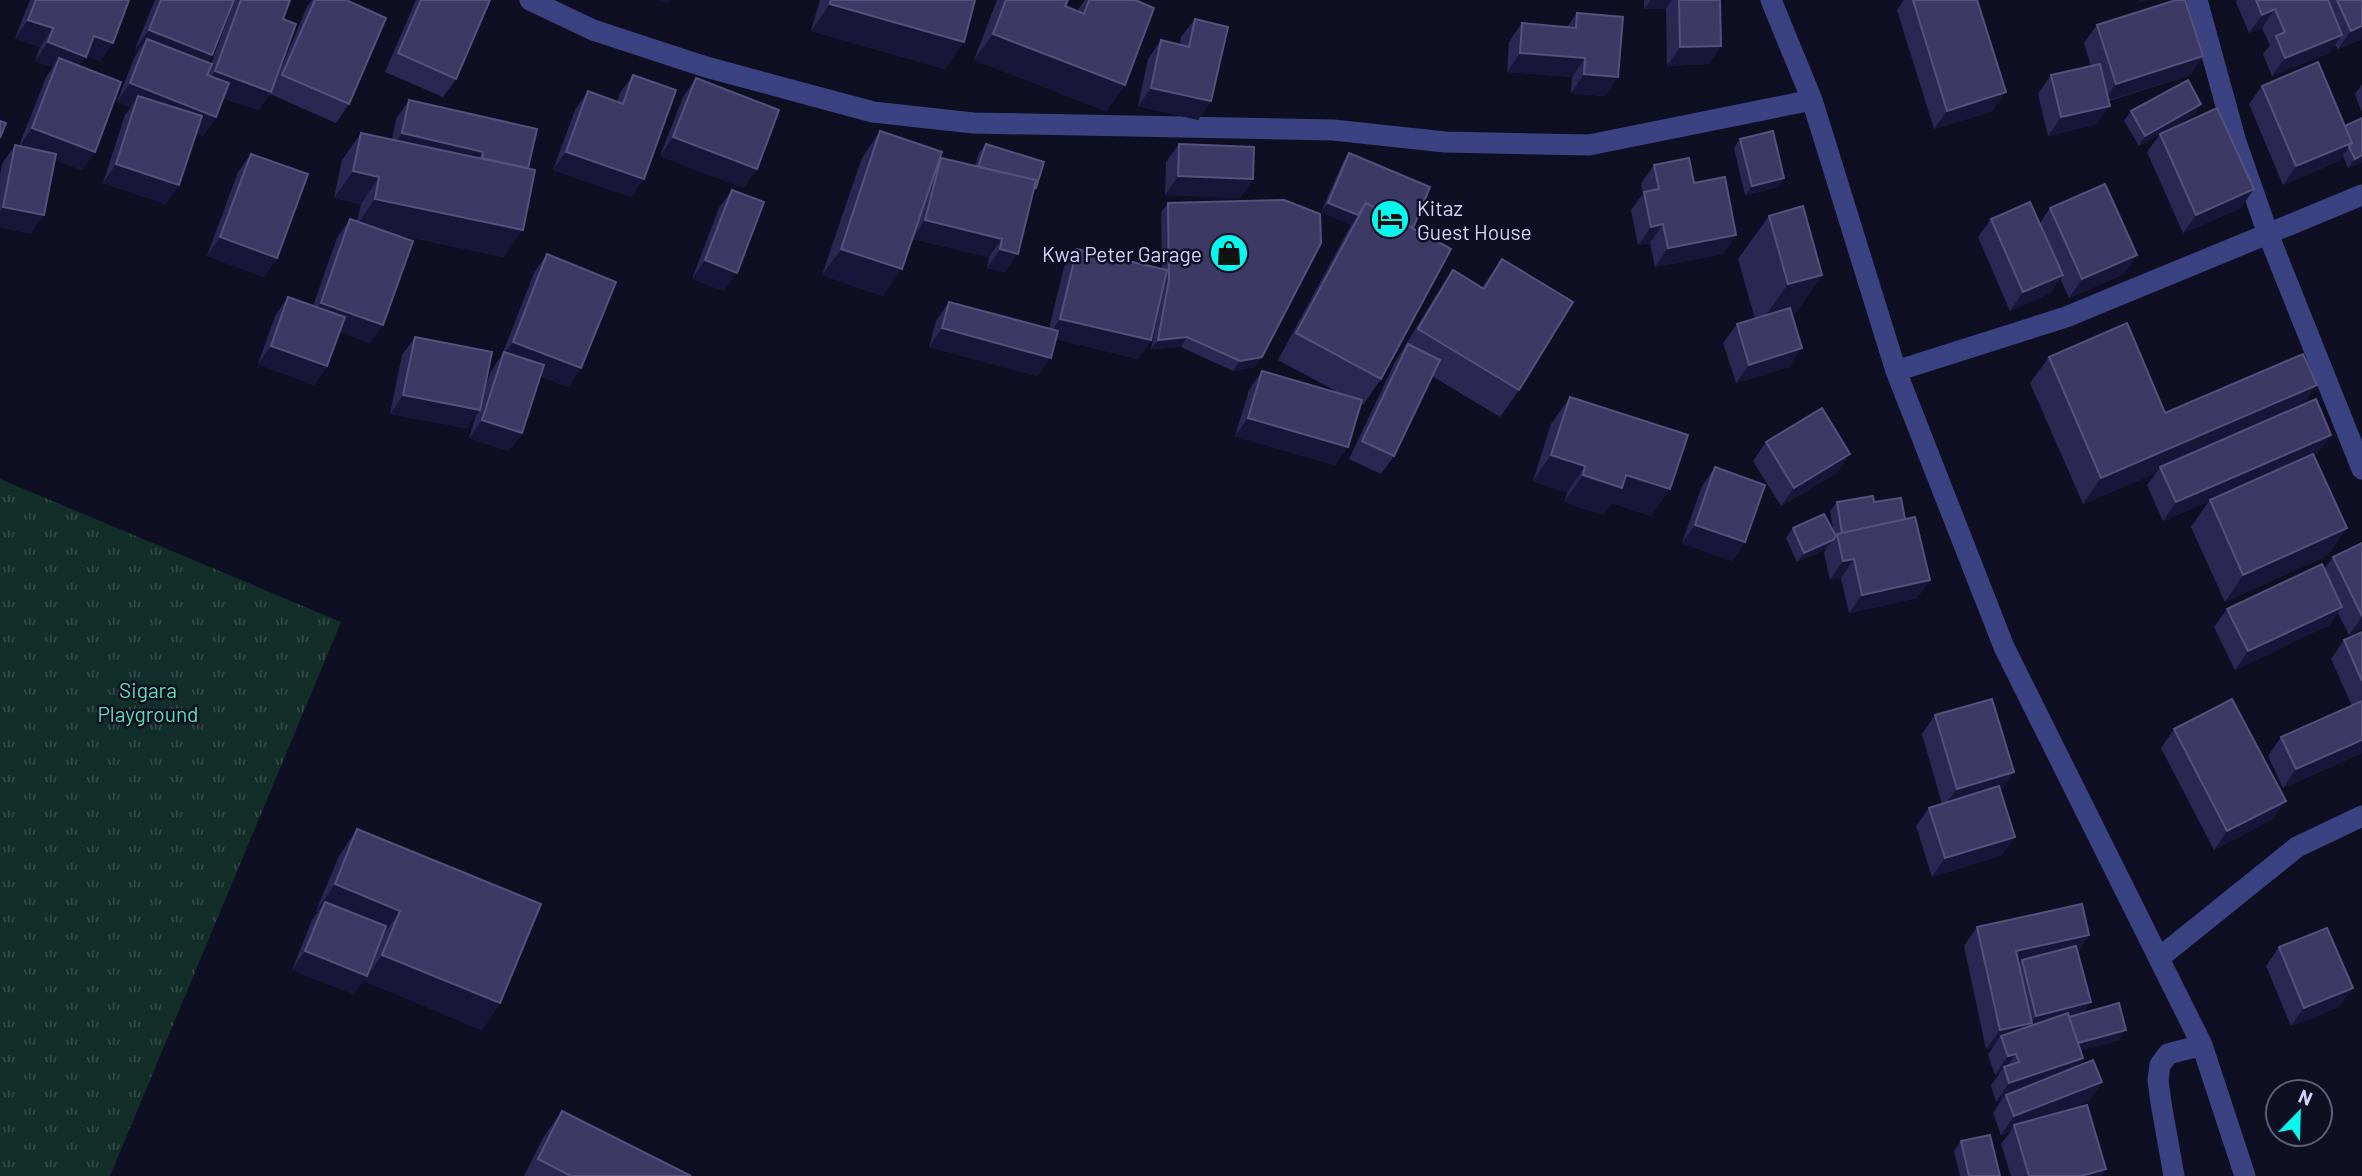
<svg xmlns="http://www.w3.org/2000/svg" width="2362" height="1176" viewBox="0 0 2362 1176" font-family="Barlow,sans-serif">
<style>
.grass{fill:url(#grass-tufts)}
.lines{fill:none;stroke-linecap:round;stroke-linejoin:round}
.minor{stroke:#3a4282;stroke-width:21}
.wall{fill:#2a2852}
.shaded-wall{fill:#171638}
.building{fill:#3c3a64;stroke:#53527c;stroke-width:2}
.labels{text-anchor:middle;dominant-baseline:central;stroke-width:5;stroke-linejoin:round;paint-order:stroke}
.poi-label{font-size:21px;fill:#d2d4fe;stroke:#0f0f24;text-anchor:start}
.park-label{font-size:21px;fill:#5fddab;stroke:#0f0f24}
</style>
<defs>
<pattern id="grass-tufts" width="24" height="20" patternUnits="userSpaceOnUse" patternTransform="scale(1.75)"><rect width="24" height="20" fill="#122e29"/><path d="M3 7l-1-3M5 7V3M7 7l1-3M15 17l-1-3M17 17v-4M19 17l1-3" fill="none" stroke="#344b49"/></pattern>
</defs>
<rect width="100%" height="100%" fill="#0f0f24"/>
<path class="grass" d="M0 479 341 622 110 1176H0Z"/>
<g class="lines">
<path class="minor" d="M530 0 593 30 706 67 873 112 973 123 1333 130 1445 142 1589 145 1812 100
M1771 0 1812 100 1896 371 2004 647 2202 1045 2245 1176
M2197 0 2236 142 2268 234 2362 469
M1896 371 2066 317 2362 195
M2159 958 2297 847 2362 816
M2174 1176 2161 1103 2158 1080 2160 1065 2168 1054 2202 1045"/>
</g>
<path class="wall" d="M30 0H129L100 61 86 56 79 66 95 152 82 170 55 160 31 234 0 227V175L2 164 15 145 19 146 46 77 53 67 35 61 40 47 15 38Z
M155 0H234L212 55 207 63 211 64 235 0H290L283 19 275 82 307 7 312 0H346L349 104 336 123 270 94 258 110 223 98 216 117 203 136 196 133 166 204 103 183 125 115 131 107 117 102 134 58 139 50 135 49Z
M416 0H490L456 79 443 97 385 72Z
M820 0H975L945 69 811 31Z
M997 0H1068L1065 6 1077 11 1085 0H1135L1125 85 1106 111 974 60Z
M1644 0H1720L1721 46 1708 64 1667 66 1666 9H1644Z
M1904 0H1977L1993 111 1934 129 1897 10Z
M2237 0H2362V39L2338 49 2335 45 2329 53 2272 76 2263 54 2270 45 2262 28 2249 33 2236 2Z
M1577 13 1605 96 1571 93 1572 77 1507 72 1509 42 1522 23 1567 27Z
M1195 19 1211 101 1198 120 1138 106 1148 59 1161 40 1180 45 1181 37Z
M2097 25 2203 56 2190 75 2109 101 2097 124 2048 136 2038 94 2051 75 2091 66 2084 43Z
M633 75 631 197 553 170 575 110 588 91 617 102 620 93Z
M696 78 744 188 660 156 683 97Z
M2362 84V113L2355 94Z
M2262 86 2345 126 2362 162 2348 168 2343 156 2339 161 2283 185 2249 104Z
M409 100 537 129 504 257 389 233 370 343 339 332 327 366 314 385 258 364 275 316 288 297 313 306 337 238 350 219 357 222 361 204 334 198 342 160 361 133 392 139 396 119Z
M2201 104 2195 114 2139 146 2124 121 2131 111Z
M880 131 939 161 941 158 975 166 979 153 986 144 1036 188 1033 192 1005 272 987 268 989 257 912 239 883 296 822 275 862 158Z
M2160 134 2241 208 2183 233 2147 152Z
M1740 139 1784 178 1778 187 1745 195 1734 148Z
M1179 144 1253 179 1240 198 1165 195 1166 162Z
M1349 153 1413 228 1381 379 1363 405 1360 404 1335 465 1235 436 1249 390 1262 371 1343 395 1278 360 1351 225 1321 212 1343 162Z
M251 154 277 258 264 277 207 256 238 172Z
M1654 165 1694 183 1736 235 1723 254 1655 267 1650 243 1638 245 1631 210 1643 194 1641 184Z
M732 190 724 291 692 279 719 208Z
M1168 203 1255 367 1233 371 1181 347 1151 349 1163 289 1138 359 1056 339 1038 376 929 347 936 321 949 302 1049 329 1064 267 1077 249 1162 269 1161 212Z
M2050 208 2124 274 2069 298 2060 278 2050 293 2010 311 1978 237 1991 219 2040 223Z
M1769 216 1822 275 1793 316 1789 367 1736 383 1723 343 1737 324 1755 319 1738 259Z
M547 254 581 368 568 387 540 376 522 433 509 451 469 438 476 415 467 428 390 414 402 355 415 337 483 393 491 371 502 355 534 273Z
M1502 259 1519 390 1500 417 1432 376 1394 456 1381 474 1349 459 1395 362 1435 297 1453 270 1482 287Z
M2049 357 2165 413 2303 405 2318 453 2314 455 2347 528 2328 555 2225 602 2191 527 2209 501 2163 521 2147 485 2156 473 2083 504 2030 383Z
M1570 397 1670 489 1651 516 1612 503 1603 515 1564 502 1567 493 1533 481 1551 424Z
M1766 442 1837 473 1781 506 1753 461Z
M1715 467 1745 542 1732 561 1682 543 1702 486Z
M1837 502H1874L1905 519 1930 580 1917 598 1849 613 1841 578 1830 580 1824 553 1826 549 1797 562 1786 538 1793 528 1834 533 1830 511Z
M2362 543V629L2349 635 2338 613 2329 625 2235 670 2214 627 2227 609 2324 569 2333 557Z
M2362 632V753L2283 788 2268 756 2281 737 2352 706 2331 659 2344 640Z
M1935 715 2001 791 2002 855 1932 877 1916 826 1929 808 1942 804 1922 734Z
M2174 729 2273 819 2214 850 2161 748Z
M357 829 500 1003 482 1030 364 981 365 978 354 994 292 970 312 920 318 912 316 911 339 856Z
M1977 927 2089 935 2078 952 2083 1013 2120 1040 2081 1050 2077 1067 2102 1082 2089 1101 2059 1113 2101 1176H2011L2001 1144 2010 1132 2001 1135 1993 1113 2002 1099 1996 1102 1991 1085 2000 1073 1995 1075 1988 1055 1993 1047 1986 1049 1964 946Z
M2279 947 2353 988 2339 1007 2291 1026 2266 966Z
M562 1111 691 1176H524L543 1138Z
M1961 1141 2000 1176H1960L1954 1151Z"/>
<path class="shaded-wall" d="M657 0H670L667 4Z
M1651 0H1672L1666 9H1644Z
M2139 0H2147L2136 4Z
M830 4 964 42 945 69 811 31Z
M2275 9 2262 28 2249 33 2262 15Z
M28 20 53 28 40 47 15 38Z
M2362 26V39L2338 49 2351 31Z
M149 30 212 55 199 74 147 39 139 50 135 49Z
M993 34 1125 85 1106 111 974 60Z
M2342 35 2329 53 2272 76 2285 58Z
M94 36 113 43 100 61 82 55 86 57 73 75 59 58 53 67 35 61 48 42Z
M1721 46 1708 64 1667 66 1680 47Z
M1520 53 1585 58 1572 77 1507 72Z
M2203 56 2190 75 2103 102 2116 84Z
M215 71 271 92 258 110 202 90Z
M1584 74 1618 77 1605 96 1571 93Z
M130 83 216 117 203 136 134 109 138 96 131 107 117 102Z
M1151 88 1211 101 1198 120 1138 106Z
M2006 92 1993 111 1934 129 1947 111Z
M2201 104 2195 114 2139 146 2145 136Z
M2110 106 2097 124 2048 136 2061 117Z
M32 128 95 152 82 170 19 147Z
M402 133 483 152 470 171 389 152Z
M673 137 757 169 744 188 660 156Z
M2352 143 2339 161 2283 185 2296 166Z
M566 152 644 179 631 197 553 170Z
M2362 155V162L2348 168 2355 159Z
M116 164 179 185 166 204 103 183Z
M353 171 379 177 361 204 334 198Z
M1178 176 1253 179 1240 198 1165 195Z
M1784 178 1778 187 1745 195 1752 186Z
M2254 189 2241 208 2183 233 2196 215Z
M375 199 523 230 504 257 356 226Z
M1328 203 1358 215 1351 225 1321 212Z
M3 207 44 215 31 234 0 227V211Z
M925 220 1002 239 989 257 912 239Z
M1663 224 1650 243 1638 245 1651 227Z
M1736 235 1723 254 1655 267 1668 248Z
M220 237 277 258 264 277 207 256Z
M841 249 902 269 883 296 822 275Z
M1000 249 1018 254 1005 272 987 268Z
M2137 255 2124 274 2069 298 2082 279Z
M705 260 737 273 724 291 692 279Z
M1822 275 1791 319 1757 328 1788 284Z
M2063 275 2050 293 2010 311 2023 292Z
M321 303 383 325 370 343 308 321Z
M1060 319 1151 340 1138 359 1047 337Z
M942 328 1051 358 1038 376 929 347Z
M1187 337 1181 347 1151 349 1158 340Z
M513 342 581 368 568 387 501 361 502 356Z
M271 346 327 366 314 385 258 364Z
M1802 348 1789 367 1736 383 1749 365Z
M1262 357 1255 367 1233 371 1240 361Z
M2317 385 2298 412 2160 467 2156 473 2083 504 2101 478Z
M403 395 480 410 467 428 390 414Z
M1248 418 1348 447 1335 465 1235 436Z
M482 420 522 433 509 451 469 438Z
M2331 435 2318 453 2163 521 2176 502Z
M1850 454 1837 473 1781 506 1794 488Z
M1551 455 1585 466 1567 493 1533 481Z
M1583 475H1626L1670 489 1651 516 1612 503 1603 515 1564 502Z
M1695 525 1745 542 1732 561 1682 543Z
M2347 528 2328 555 2225 602 2243 575Z
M1833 540 1826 549 1797 562 1804 553Z
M1854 559 1841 578 1830 580 1843 561Z
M1930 580 1917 598 1849 613 1862 595Z
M2342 607 2329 625 2235 670 2248 651Z
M2362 617V629L2349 635Z
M2362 740V753L2283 788 2296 769Z
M2014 772 2001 791 1943 807 1957 789Z
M2286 801 2273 819 2214 850 2227 831Z
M2015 837 2002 855 1932 877 1945 858Z
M335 884 400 911 381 938 325 902 318 912 316 911Z
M2089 935 2076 954 2022 960 2017 967 2016 951Z
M305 951 367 976 354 994 292 970Z
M382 955 500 1003 482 1030 364 981Z
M2353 988 2339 1007 2291 1026 2304 1008Z
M2091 1002 2078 1020 2001 1036 1993 1047 1986 1049 2000 1030 2030 1023 2036 1016Z
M2126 1030 2120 1040 2065 1055 2072 1045Z
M2016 1054 2005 1069 2004 1067 2000 1073 1995 1075 2008 1056Z
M2083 1058 2070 1077 2006 1095 2002 1099 1996 1102 2009 1083Z
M2102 1082 2089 1101 2016 1130 2014 1125 2010 1132 2001 1135 2014 1116Z
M2106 1169 2101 1176H2081Z"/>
<path class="building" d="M36 0H129L113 43 94 36 86 57 48 42 53 28 28 20Z
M161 0H234L212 55 149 30Z
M241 0H290L283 19 296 24 271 92 215 71Z
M315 0H346L386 18 349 104 282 75Z
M421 0H490L456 79 398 53Z
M831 0H975L964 42 830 4Z
M1006 0H1068L1065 6 1084 14 1089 0H1135L1154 8 1125 85 993 34Z
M1679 0H1720L1721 46 1680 47Z
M1913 0H1977L2006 92 1947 111Z
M2176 0H2185L2203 56 2116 84 2097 25Z
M2256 0H2328L2342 35 2285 58 2276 36 2285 32 2275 9 2262 15Z
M2337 0H2362V26L2351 31Z
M1577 13 1623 17 1618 77 1584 74 1585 58 1520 53 1522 23 1576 28Z
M1195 19 1228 27 1211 101 1151 88 1161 40 1189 47Z
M147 39 212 64 207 75 229 83 216 117 130 83Z
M59 58 121 82 95 152 32 128Z
M2318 62 2352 143 2296 166 2262 86Z
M2100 64 2110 106 2061 117 2051 75Z
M633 75 676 90 644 179 566 152 588 91 623 104Z
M696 78 779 110 757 169 673 137Z
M2188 80 2201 104 2145 136 2131 111Z
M138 96 202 116 179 185 116 164Z
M409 100 537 129 528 168 482 158 483 152 402 133Z
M2217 108 2254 189 2196 215 2160 134Z
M2362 118V155L2355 159 2349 147 2352 143 2345 126Z
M0 121 6 123 0 138Z
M880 131 942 152 902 269 841 249Z
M1773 131 1784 178 1752 186 1740 139Z
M361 133 535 170 523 230 375 199 379 177 353 171Z
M986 144 1044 162 1036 188 1034 187 1036 180 978 167Z
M1179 144 1254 147 1253 179 1178 176Z
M15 145 56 154 44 215 3 207Z
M1349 153 1430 187 1413 228 1366 203 1358 215 1328 203Z
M251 154 308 174 277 258 220 237Z
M941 158 1036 180 1018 254 1000 249 1002 239 925 220Z
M1689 158 1694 183 1725 177 1736 235 1668 248 1663 224 1651 227 1644 192 1659 189 1654 165Z
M2105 184 2137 255 2082 279 2050 208Z
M732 190 764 202 737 273 705 260Z
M1284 200 1320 214 1321 243 1262 357 1240 361 1187 337 1158 340 1169 280 1168 203Z
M2030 202 2063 275 2023 292 1991 219Z
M1366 203 1451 249 1381 379 1296 333Z
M1803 206 1822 275 1788 284 1769 216Z
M350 219 413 241 383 325 321 303Z
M1077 249 1167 270 1151 340 1060 319Z
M547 254 616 282 581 368 513 342Z
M1502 259 1573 302 1519 390 1418 329 1453 270 1484 289Z
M288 297 345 317 327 366 271 346Z
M949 302 1058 331 1051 358 942 328Z
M1790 308 1802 348 1749 365 1737 324Z
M2127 323 2165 413 2303 354 2317 385 2101 478 2049 357Z
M415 337 492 352 480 410 403 395Z
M1408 344 1440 360 1394 456 1362 441Z
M504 352 544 365 522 433 482 420Z
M1262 371 1362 400 1348 447 1248 418Z
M1570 397 1688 435 1670 489 1626 475 1622 488 1583 475 1585 466 1551 455Z
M2316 399 2331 435 2176 502 2160 467Z
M1822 408 1850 454 1794 488 1766 442Z
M2313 454 2347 528 2243 575 2210 500Z
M1715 467 1765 485 1745 542 1695 525Z
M1873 496 1874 502 1901 498 1905 519 1842 533 1837 502Z
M1824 514 1836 536 1833 540 1804 553 1793 528Z
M1915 517 1930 580 1862 595 1854 559 1843 561 1837 534Z
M2362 543V616L2333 557Z
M2322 564 2342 607 2248 651 2227 609Z
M2362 632V681L2344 640Z
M1992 699 2014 772 1957 789 1935 715Z
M2232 699 2286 801 2227 831 2174 729Z
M2362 701V740L2296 769 2281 737Z
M1999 786 2015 837 1945 858 1929 808Z
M357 829 541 904 500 1003 382 955 400 911 335 884Z
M325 902 386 926 367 976 305 951Z
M2082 904 2089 935 2016 951 2032 1023 2000 1030 1977 927Z
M2327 928 2353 988 2304 1008 2279 947Z
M2076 946 2091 1002 2036 1016 2022 960Z
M2119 1003 2126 1030 2078 1043 2069 1017Z
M2068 1013 2083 1058 2009 1083 2004 1067 2019 1062 2016 1054 2008 1056 2001 1036Z
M2093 1060 2102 1082 2014 1116 2006 1095Z
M2087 1105 2106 1169 2081 1176H2029L2014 1125Z
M562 1111 691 1176H571L538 1159Z
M1990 1135 2000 1176H1969L1961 1141Z"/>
<defs>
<g id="hotel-disc" transform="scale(2.0125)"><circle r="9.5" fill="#04f8ed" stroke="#0f0f24"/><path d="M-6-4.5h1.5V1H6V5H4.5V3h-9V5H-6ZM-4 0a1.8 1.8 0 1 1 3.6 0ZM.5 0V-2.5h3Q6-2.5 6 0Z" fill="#111"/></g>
<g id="shop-disc" transform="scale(2.0125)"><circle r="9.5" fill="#04f8ed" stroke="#0f0f24"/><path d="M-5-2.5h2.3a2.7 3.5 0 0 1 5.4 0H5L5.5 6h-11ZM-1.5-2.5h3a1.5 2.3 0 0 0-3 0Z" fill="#111"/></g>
</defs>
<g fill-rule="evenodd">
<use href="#hotel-disc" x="1390" y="219"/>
<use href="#shop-disc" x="1229" y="253"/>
</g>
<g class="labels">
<g class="poi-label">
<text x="1417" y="207">Kitaz<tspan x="1417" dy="24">Guest House</tspan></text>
<text x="1202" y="253" text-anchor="end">Kwa Peter Garage</text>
</g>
<g class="park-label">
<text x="148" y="689">Sigara<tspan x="148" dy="24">Playground</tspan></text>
</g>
</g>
<g transform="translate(2299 1113) rotate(23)"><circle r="33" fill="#0f0f24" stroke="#5d5e7b" stroke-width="2"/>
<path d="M0-5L12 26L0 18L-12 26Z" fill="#04f8ed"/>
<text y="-10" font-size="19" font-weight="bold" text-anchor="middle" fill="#d2d4fe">N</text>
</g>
</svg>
